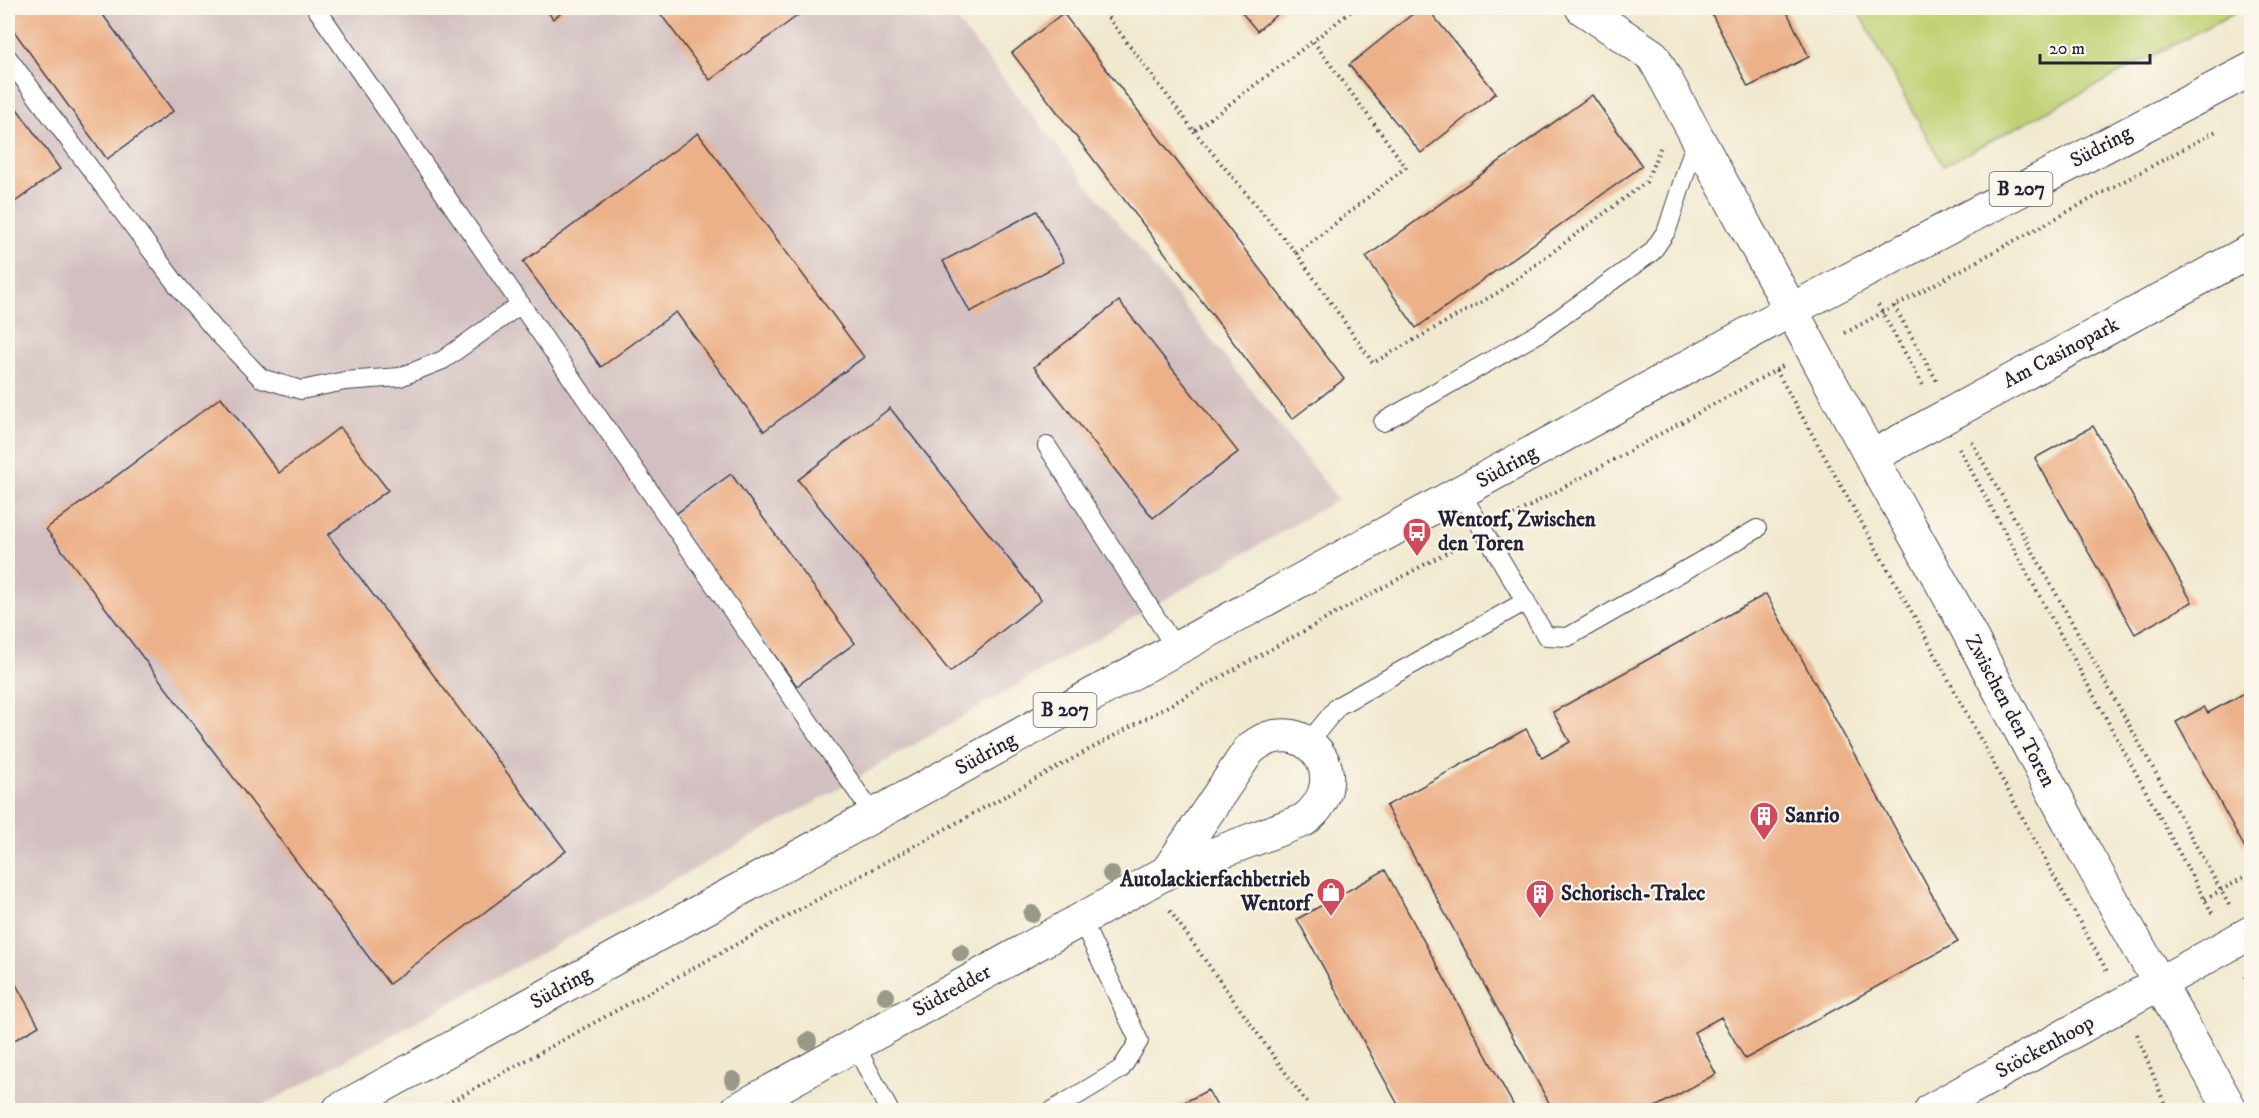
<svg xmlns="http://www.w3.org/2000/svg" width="2259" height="1118" viewBox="0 0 2259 1118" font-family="'IM FELL DW Pica',serif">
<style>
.industrial{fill:#d2bfc0}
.green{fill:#c0d275;stroke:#717a58;stroke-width:1.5}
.building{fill:#ecb188}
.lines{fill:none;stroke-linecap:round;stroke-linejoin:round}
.lane-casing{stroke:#414051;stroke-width:20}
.street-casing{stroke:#414051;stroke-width:35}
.primary-casing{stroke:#414051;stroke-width:35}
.path{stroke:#414051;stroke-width:4;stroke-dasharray:1.5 4.5;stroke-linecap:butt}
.lane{stroke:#fff;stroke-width:18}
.street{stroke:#fff;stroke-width:33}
.primary{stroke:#fff;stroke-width:33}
.tree{fill:#999987}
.labels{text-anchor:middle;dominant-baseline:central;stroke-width:4.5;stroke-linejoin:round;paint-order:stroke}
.shield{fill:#fbf7ec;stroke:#636270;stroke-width:1.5}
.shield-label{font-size:20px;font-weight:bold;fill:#22223b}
.street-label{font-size:21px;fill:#22223b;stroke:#fbf7ec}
.poi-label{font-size:21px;font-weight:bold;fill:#22223b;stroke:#fbf7ec;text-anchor:start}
</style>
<rect width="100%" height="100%" fill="#fbf7ec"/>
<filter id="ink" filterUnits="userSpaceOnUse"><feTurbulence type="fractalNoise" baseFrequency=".0167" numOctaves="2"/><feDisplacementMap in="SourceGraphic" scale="12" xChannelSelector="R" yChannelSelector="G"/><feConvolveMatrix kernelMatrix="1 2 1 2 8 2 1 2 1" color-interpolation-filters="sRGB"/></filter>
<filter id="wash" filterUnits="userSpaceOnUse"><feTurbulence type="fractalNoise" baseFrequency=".008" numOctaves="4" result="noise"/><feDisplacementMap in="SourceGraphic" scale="24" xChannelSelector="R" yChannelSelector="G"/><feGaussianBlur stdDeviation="1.35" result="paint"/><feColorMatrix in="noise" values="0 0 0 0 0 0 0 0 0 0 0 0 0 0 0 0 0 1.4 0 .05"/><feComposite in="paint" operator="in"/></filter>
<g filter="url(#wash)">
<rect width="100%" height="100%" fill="#f1e9cf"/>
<path class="industrial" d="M8 8H947L1338 499 793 815 255 1110H8Z"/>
<path class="green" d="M1856 8H2243L1943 166Z"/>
<g id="blocks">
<path class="building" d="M8 8H98L173 111 107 159 8 23Z
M545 8H568L553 19Z
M656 8H808L710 80Z
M1238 8H1285L1257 31Z
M1420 8H1427L1496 93 1421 153 1349 65Z
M1709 8H1785L1809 57 1748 87Z
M1063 13 1344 379 1292 419 1012 53Z
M1592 95 1642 166 1416 328 1366 257Z
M8 96 60 169 8 207Z
M698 133 864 357 764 431 676 312 601 367 523 262Z
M1037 211 1064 262 970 312 943 261Z
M1119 301 1238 452 1153 518 1034 367Z
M221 397 279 473 340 427 388 490 328 535 566 851 389 984 46 529Z
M890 408 1041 600 950 672 798 480Z
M2093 426 2192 602 2135 634 2035 458Z
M731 474 855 643 797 686 673 516Z
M1766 594 1958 942 1745 1059 1721 1017 1694 1032 1716 1074 1650 1110H1553L1386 806 1526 729 1542 758 1570 742 1553 712Z
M2252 689V844L2245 848 2176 722 2204 707 2208 713Z
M1385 870 1516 1110H1401L1297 919Z
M8 970 39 1026 8 1044Z
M1208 1090 1219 1110H1170Z"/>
</g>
</g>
<g filter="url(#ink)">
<use href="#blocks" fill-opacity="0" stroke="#414051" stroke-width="1.5"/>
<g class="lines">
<g class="lane-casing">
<path id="lane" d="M316 8 874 816
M8 58 177 285 215 330 261 378 301 390 345 381 400 377 443 360 521 304
M1383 422 1539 333 1652 252 1667 230 1697 137
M1047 446 1176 649
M1461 493 1546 636 1568 637 1757 529
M1308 743 1338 706 1526 601
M855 1045 889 1110
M1053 1110 1121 1069 1139 1041 1081 919"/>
</g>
<g class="street-casing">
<path id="street" d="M1582 8 1653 56 1871 457 1958 612 2085 852 2231 1110
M1871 457 2252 250
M737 1110 1167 872 1304 820C1360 777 1301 705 1249 750L1167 872
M1931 1110 2252 932"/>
</g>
<g class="primary-casing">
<path id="primary" d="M339 1110 1791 310 2252 69"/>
</g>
<path class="path" d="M1101 8 1194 131 1313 41
M1355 8 1313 41 1406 167 1297 254 1373 363 1499 292 1646 182 1661 146
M1194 131 1297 254
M1878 305 1924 387
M1894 306 1937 381
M1845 333 2218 130
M1776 370 1923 632 2051 871 2107 971
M1972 442 2229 905
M1959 448 2212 913
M1508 518 1783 366
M2205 899 2252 873
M1170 911 1312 1110
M2245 976 2252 988
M2137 1034 2167 1110
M436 1110 1460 545"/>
<use href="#lane" class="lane"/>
<use href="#street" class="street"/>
<use href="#primary" class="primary"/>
</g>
<g class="tree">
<circle cx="1111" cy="874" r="9"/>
<circle cx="1032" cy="914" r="9"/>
<circle cx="961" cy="953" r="9"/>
<circle cx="886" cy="996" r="9"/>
<circle cx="808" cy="1041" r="9"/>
<circle cx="733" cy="1080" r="9"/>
</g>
</g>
<defs>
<g id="bus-pin" transform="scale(1.5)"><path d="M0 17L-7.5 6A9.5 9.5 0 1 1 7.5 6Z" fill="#d1495b" stroke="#fbf7ec"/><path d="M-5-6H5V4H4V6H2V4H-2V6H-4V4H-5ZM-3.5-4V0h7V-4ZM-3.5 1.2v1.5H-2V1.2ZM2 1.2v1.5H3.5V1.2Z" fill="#fff"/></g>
<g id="building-pin" transform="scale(1.5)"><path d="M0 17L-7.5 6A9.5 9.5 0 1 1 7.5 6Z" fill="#d1495b" stroke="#fbf7ec"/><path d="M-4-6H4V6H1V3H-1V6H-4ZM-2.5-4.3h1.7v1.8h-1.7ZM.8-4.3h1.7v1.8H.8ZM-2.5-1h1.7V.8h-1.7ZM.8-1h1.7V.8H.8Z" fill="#fff"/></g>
<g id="shop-pin" transform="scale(1.5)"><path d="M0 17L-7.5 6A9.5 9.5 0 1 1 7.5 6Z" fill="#d1495b" stroke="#fbf7ec"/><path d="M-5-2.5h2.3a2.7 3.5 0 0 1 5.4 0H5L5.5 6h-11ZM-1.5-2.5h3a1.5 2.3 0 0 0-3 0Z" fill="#fff"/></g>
</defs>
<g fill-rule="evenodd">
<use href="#bus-pin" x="1417" y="532"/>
<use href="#building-pin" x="1764" y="816"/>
<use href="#shop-pin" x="1331" y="892"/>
<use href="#building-pin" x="1540" y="894"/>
</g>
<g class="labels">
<g class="shield">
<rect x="1989.5" y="172" width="63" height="34" rx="4.5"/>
<rect x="1033.5" y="693" width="63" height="34" rx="4.5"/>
</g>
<g class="shield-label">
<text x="2021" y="189">B 207</text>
<text x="1065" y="710">B 207</text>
</g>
<g class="street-label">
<text transform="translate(2101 147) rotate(-28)">Südring</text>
<text transform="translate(2061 353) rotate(-28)">Am Casinopark</text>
<text transform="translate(1507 467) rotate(-29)">Südring</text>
<text transform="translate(2010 711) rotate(62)">Zwischen den Toren</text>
<text transform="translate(986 754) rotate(-29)">Südring</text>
<text transform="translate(561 988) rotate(-29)">Südring</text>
<text transform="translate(952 991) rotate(-29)">Südredder</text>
<text transform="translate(2045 1047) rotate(-29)">Stöckenhoop</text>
</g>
<g class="poi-label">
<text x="1438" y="520">Wentorf, Zwischen<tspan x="1438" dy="24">den Toren</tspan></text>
<text x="1785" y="816">Sanrio</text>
<text x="1310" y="880" text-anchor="end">Autolackierfachbetrieb<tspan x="1310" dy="24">Wentorf</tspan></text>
<text x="1561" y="894">Schorisch-Tralec</text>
</g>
</g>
<rect width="2259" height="1118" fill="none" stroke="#fbf7ec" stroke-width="30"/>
<path d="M2040 54v9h110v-9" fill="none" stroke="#22223b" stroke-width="3"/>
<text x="2049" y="54" font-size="18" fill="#22223b" stroke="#fbf7ec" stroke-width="4.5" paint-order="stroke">20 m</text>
</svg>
